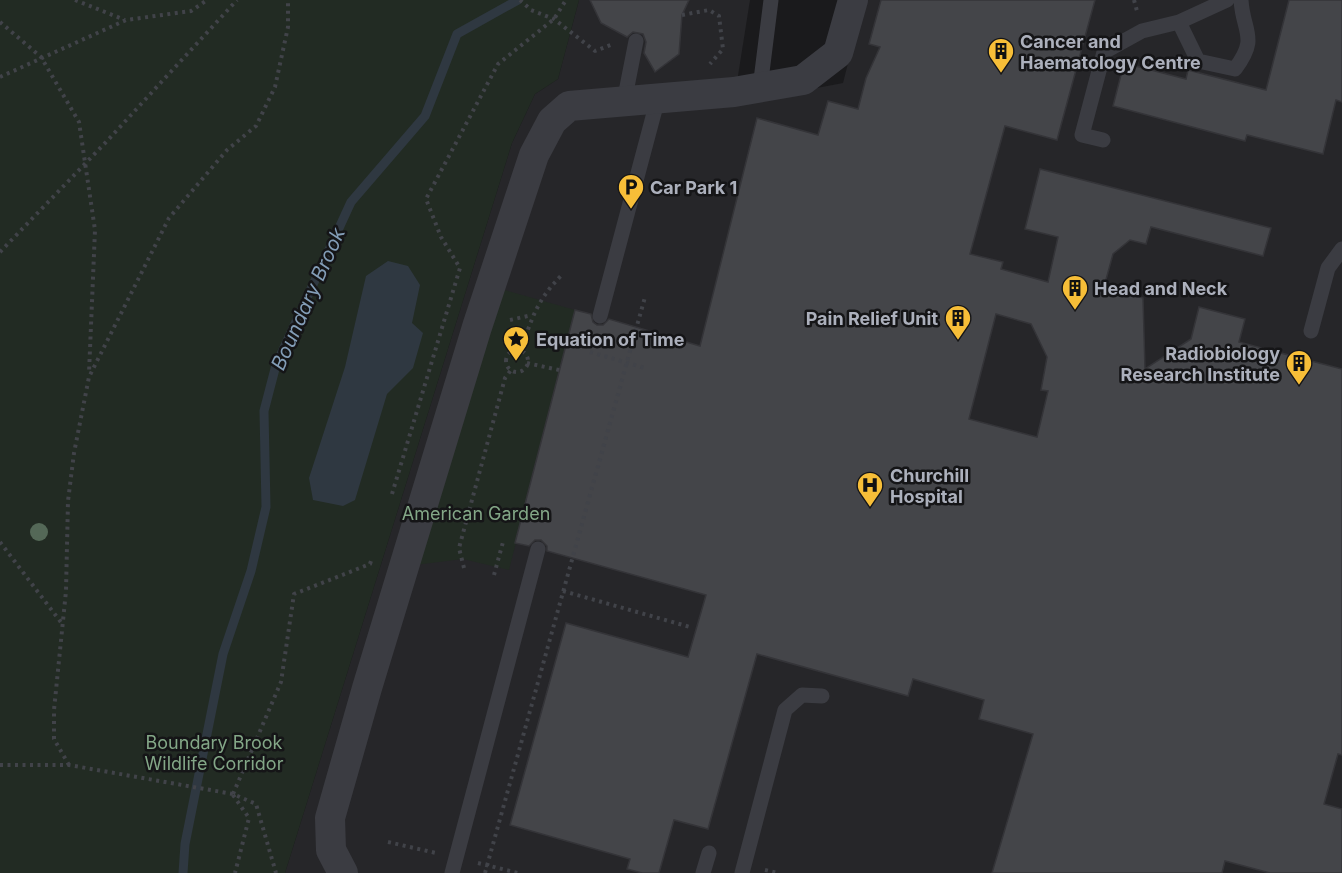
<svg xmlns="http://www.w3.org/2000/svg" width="1342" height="873" viewBox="0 0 1342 873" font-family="Inter,sans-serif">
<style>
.built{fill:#262629}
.green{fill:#222b23}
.water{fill:#2f3841}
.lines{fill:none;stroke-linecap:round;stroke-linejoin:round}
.stream{stroke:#2f3841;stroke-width:9}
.building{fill:#444549;stroke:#343438;stroke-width:1.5;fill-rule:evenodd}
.path{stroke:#414349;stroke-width:4;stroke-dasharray:3 4.5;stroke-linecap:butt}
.service{stroke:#3b3c42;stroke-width:15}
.minor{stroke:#3b3c42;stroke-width:30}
.tree{fill:#546857}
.labels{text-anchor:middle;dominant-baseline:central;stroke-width:5;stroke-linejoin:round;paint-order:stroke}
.poi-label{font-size:18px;font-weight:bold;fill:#acb0bc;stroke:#151517;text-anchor:start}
.park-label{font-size:18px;fill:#83a787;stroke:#151517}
.water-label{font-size:20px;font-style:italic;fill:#839db7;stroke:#151517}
</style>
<rect width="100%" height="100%" fill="#1a1a1c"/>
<path class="built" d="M579 0H750L737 82 739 103 843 83 864 0H1342V873H285L512 143 535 94 558 79Z"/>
<path class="green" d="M0 0H579L558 79 535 94 512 143 285 873H0Z
M494 287 575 310 509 570 463 559 415 565Z"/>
<path class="water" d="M388 261 408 266 420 285 412 323 423 333 413 368 387 394 355 500 343 506 313 500 309 478 345 367 366 276Z"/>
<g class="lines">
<path class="stream" d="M183 873 185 844 223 654 251 571 266 507 264 411 276 365 351 202 425 116 457 34 518 0"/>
</g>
<path class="building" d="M590 0H689L682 15 679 54 655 72 644 53 646 42 643 34 633 32 627 37 601 23Z
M881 0H1095L1057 140 1005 126 970 254 1003 262 1001 269 1048 282 1058 237 1025 229 1040 169 1271 228 1263 256 1151 227 1146 244 1130 240 1113 254 1104 287 1143 298 1145 369 1191 339 1199 307 1245 319 1239 342 1342 369V755L1338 754 1324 804 1342 809V873H1270L1225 861 1222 873H992L1033 734 979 719 984 700 913 679 908 696 757 654 708 829 674 820 659 873H642L627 869 630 859 510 825 566 623 688 657 706 595 547 551V546L541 540H535L529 546 515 543 575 310 591 314 593 322 597 325H603L609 319 700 346 757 118 818 135 828 101 858 109 866 78 880 47 869 44ZM996 314 1031 324 1047 357 1041 390 1048 391 1037 437 969 419Z
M1289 0H1342V102L1336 100 1323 154 1247 135 1245 141 1113 106 1124 63 1186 79 1188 70 1266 90Z"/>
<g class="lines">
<path class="path" d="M75 0 125 20
M520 0 531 10 554 19 595 51 613 44
M1134 0 1137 11
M682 15 709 10 719 16 723 49 710 64
M0 22 41 57 79 122 95 230 89 373
M0 77 126 20 191 11 207 0
M0 252 107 141 237 0
M510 320 532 315
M506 361a11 11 0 1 1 22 0a11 11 0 1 1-22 0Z
M521 351C531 319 538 298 563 274
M590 352 645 368
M527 363 559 370
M392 494 460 268 441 237 426 199 498 64 554 19 566 0
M0 542 63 625
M464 568 459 548 505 378 511 370
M494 575 503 542
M563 591 690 627
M0 765H69L233 794 256 804 276 873
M69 765 54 739V710L66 591 68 501 74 453 89 377 169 218 227 150 256 126 275 87 288 27V0
M233 794 281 682 294 594 370 564 371 561
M233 795 249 818 235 873
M388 842 436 853
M478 863 518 873
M765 870 778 873
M485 873 645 297"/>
<path class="service" d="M1227 0 1179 22 1198 61 1235 69C1259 37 1243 33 1241 0
M760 88 771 0
M624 102 636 41
M1103 140 1082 135 1104 52 1142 31 1179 22
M600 316 658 98
M1311 331 1328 268 1342 249
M452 873 538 549
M703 873 709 853
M742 873 785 710 802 695 822 696"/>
<path class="minor" d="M343 873 331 850 330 818 367 688 477 327 534 155 552 121 569 106 734 92 803 80 838 53 853 0"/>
</g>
<circle class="tree" cx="39" cy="532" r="9"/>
<defs>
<g id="building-pin" transform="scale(1.35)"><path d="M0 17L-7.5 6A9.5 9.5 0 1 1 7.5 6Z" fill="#f7be38" stroke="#151517"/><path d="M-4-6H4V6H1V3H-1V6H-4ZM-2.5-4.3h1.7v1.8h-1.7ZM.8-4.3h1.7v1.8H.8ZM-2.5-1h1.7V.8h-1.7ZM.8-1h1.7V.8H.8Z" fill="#111"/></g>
<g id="parking-pin" transform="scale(1.35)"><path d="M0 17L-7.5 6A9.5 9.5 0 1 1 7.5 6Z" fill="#f7be38" stroke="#151517"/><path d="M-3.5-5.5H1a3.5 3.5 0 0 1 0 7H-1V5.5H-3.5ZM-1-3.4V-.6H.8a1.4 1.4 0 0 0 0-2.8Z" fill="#111"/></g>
<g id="sight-pin" transform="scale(1.35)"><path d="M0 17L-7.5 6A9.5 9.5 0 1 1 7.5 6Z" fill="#f7be38" stroke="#151517"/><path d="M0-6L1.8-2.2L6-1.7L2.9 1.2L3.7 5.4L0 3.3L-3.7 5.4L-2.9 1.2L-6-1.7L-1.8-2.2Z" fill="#111"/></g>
<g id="hospital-pin" transform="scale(1.35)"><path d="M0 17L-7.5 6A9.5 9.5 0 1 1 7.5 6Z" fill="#f7be38" stroke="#151517"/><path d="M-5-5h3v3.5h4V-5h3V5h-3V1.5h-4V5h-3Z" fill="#111"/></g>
</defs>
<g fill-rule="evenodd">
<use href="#building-pin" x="1001" y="51"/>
<use href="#parking-pin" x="631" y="187"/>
<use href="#building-pin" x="1075" y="288"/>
<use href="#building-pin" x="958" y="318"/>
<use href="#sight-pin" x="516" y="339"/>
<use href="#building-pin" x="1299" y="363"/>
<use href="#hospital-pin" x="870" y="485"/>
</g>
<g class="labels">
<g class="poi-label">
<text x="1020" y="41">Cancer and<tspan x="1020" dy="21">Haematology Centre</tspan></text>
<text x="650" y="187">Car Park 1</text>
<text x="1094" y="288">Head and Neck</text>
<text x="938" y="318" text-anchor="end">Pain Relief Unit</text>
<text x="536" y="339">Equation of Time</text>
<text x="1280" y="353" text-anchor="end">Radiobiology<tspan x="1280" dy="21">Research Institute</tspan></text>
<text x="890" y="475">Churchill<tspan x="890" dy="21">Hospital</tspan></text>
</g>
<g class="park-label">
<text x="476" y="513">American Garden</text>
<text x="214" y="742">Boundary Brook<tspan x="214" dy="21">Wildlife Corridor</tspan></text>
</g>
<g class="water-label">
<text transform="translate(308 299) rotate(-66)">Boundary Brook</text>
</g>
</g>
</svg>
